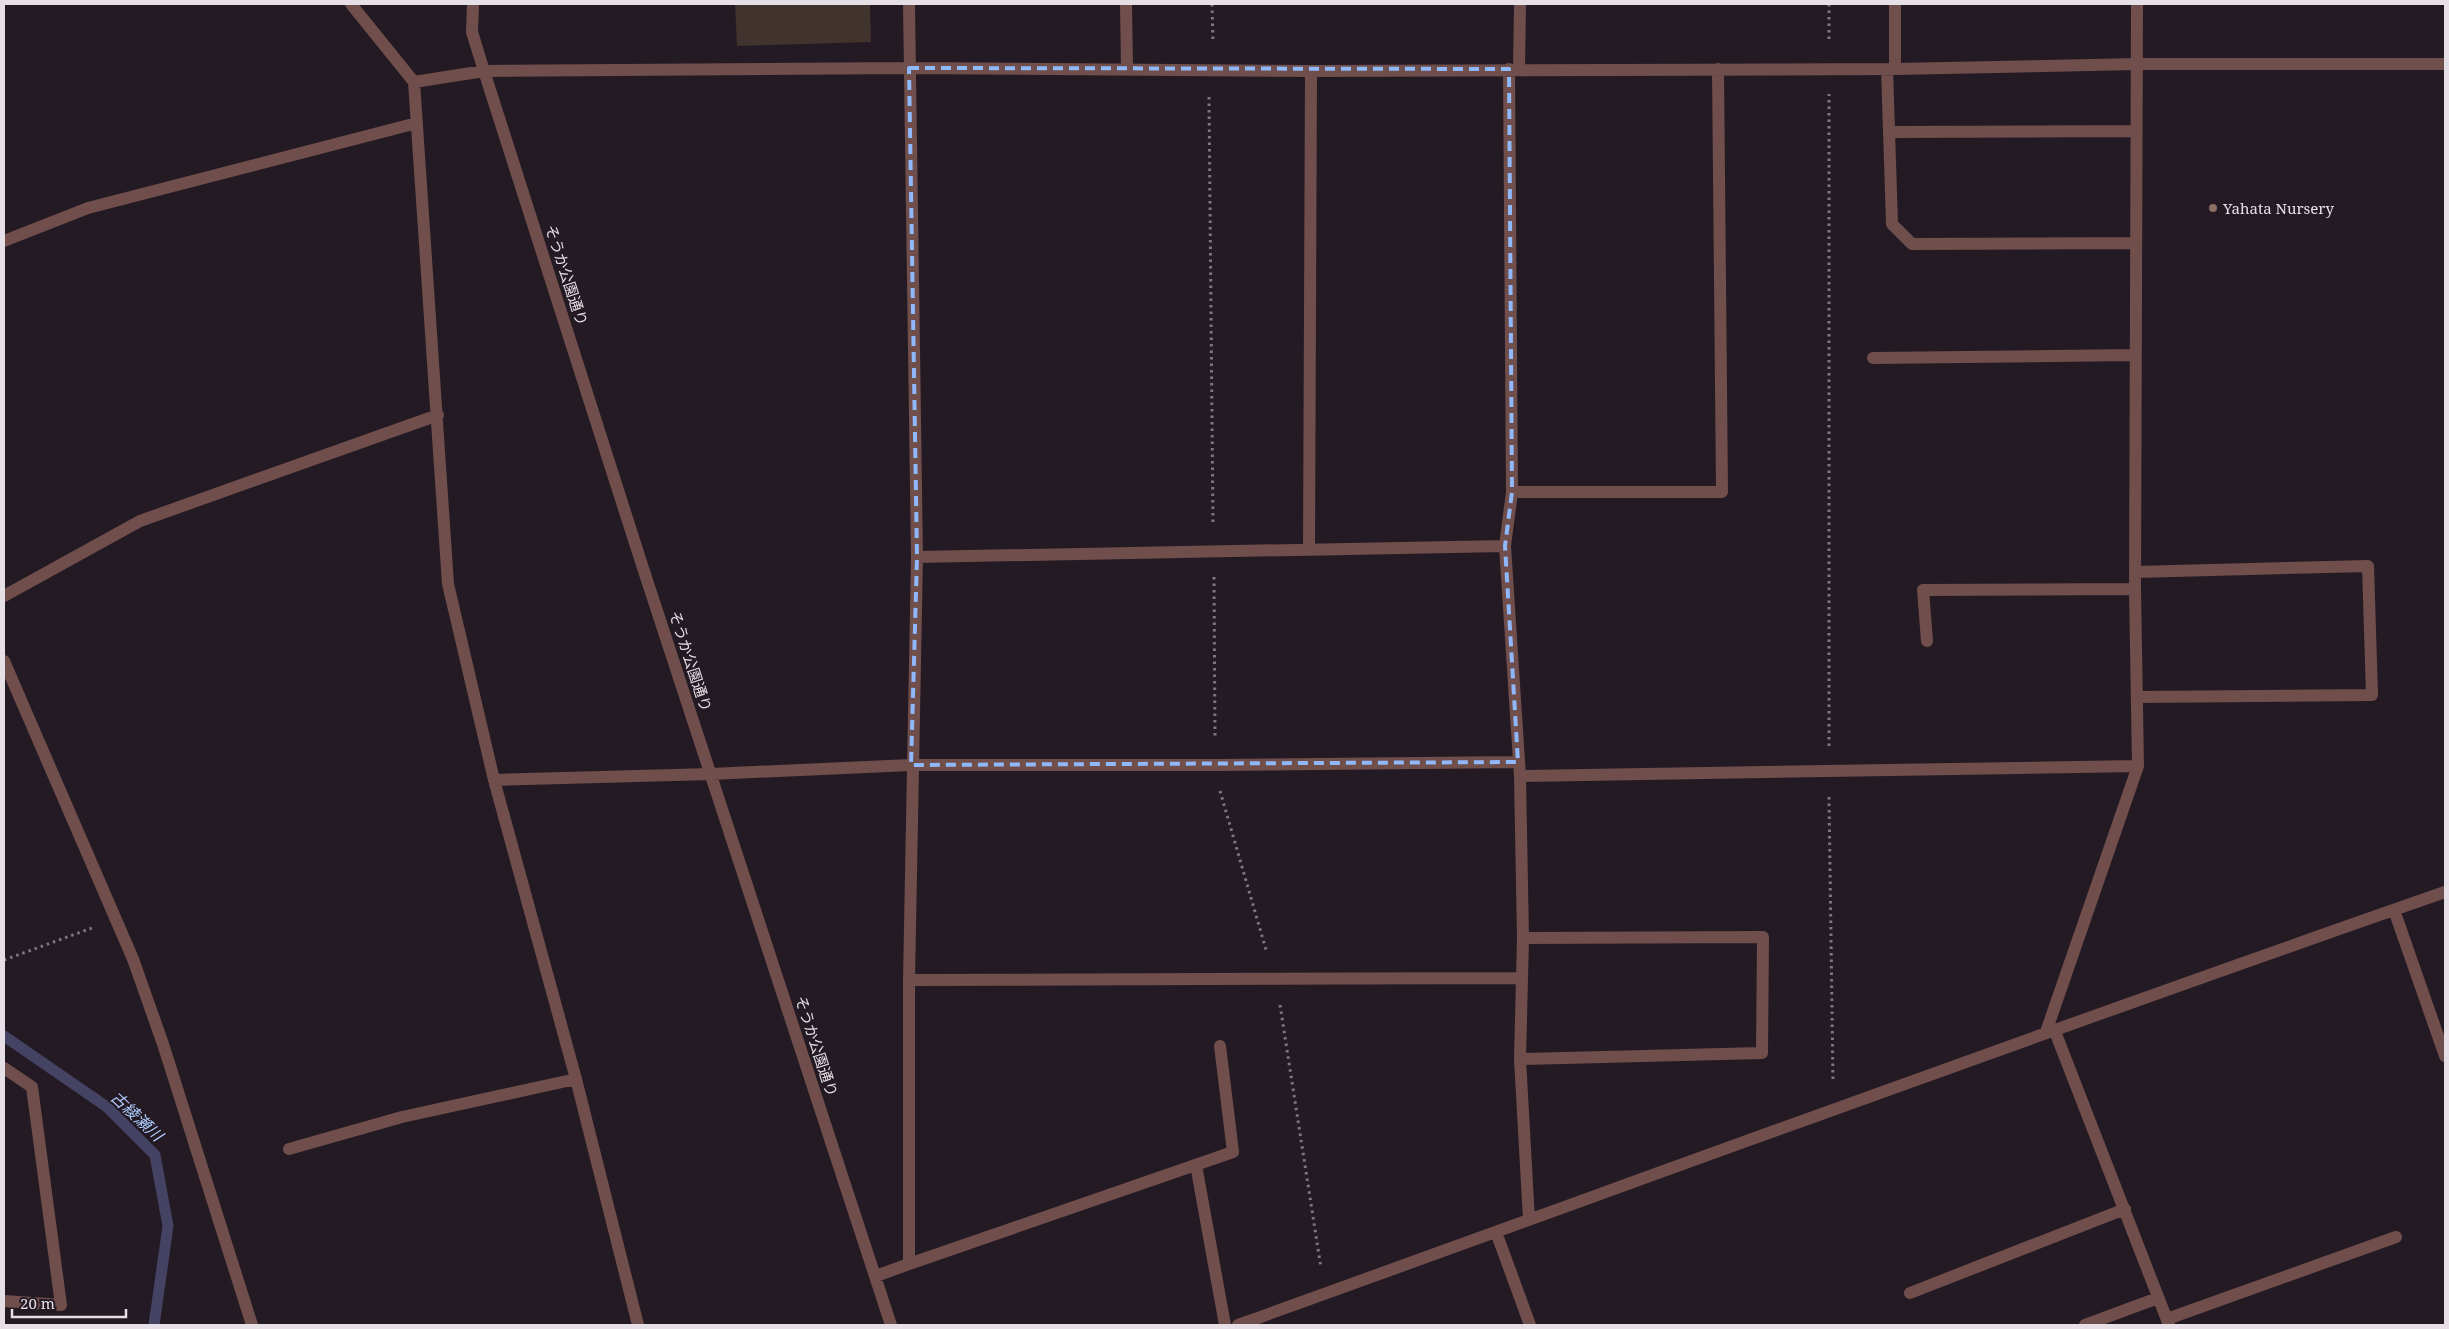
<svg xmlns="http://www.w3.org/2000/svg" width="2449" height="1329" viewBox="0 0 2449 1329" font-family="'Noto Serif','Noto Sans JP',serif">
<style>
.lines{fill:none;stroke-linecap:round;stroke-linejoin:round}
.stream{stroke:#454364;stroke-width:11}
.building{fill:#41332d}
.path{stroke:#7f777f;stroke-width:3;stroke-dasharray:2.5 4;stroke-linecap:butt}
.minor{stroke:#6f4e4b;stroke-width:12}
.marked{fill:none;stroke:#90b8fd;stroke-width:4;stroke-dasharray:10 6;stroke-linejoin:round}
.education-dot{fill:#8d6e63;stroke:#241a24;stroke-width:2}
.labels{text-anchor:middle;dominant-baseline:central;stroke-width:4;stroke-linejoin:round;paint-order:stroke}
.poi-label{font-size:15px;fill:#e6dfe6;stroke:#241a24;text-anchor:start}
.street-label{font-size:15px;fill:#e6dfe6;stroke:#241a24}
.water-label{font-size:16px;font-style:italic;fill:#afccff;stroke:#241a24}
</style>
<rect width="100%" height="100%" fill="#241a24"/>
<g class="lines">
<path class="stream" d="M4 1036 107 1107 155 1155 168 1226 154 1325"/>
</g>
<path class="building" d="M735 4H870L871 42 737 46Z"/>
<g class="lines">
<path class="path" d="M1212 4 1213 43
M1829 4V43
M1209 97 1213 525
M1214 577 1215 738
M1829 746V94
M1220 791 1267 953
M1829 797 1833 1081
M4 960 92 928
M1280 1005 1321 1268"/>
<path class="minor" d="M351 4 414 82 448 584 494 780 576 1079 638 1325
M473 4 472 32 484 71 642 565 891 1325
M1126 4 1127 68
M1509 69 1512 492 1505 546 1520 776 1523 938 1520 1059 1529 1220
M1519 69 1520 4
M1887 69 1892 224 1912 244 2136 243
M1895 69V4
M414 82 484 71 909 68 1311 71 1895 69 2137 64H2445
M1889 132 2136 131
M4 241 88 208 417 123
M1873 358 2135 355
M1512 492H1722L1718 69
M1309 550 1311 71
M917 557 1505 546
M2135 572 2368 566 2372 695 2137 697
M4 596 140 521 438 415
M1927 641 1923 590 2135 589
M4 661 133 959 163 1044 252 1325
M1520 776 2138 766
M494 780 711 774 911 765H1216L1518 762
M2394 910 2445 1056
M909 980 1521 978
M2054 1029 2169 1325
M2046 1032 2138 766 2135 589 2137 4
M1520 1059 1762 1053 1763 937 1523 938
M4 1068 32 1087 61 1305 4 1301
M289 1149 402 1117 576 1079
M1196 1165 1225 1325
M1496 1232 1530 1325
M909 1264 1233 1152 1220 1046
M876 1276 909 1264V980L917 557 909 4
M1910 1293 2125 1209
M2167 1319 2396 1237
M1238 1325C1641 1180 2042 1032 2445 892
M2085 1325 2158 1298"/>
</g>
<path class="marked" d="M909 68 1509 69 1512 492 1505 546 1518 762 911 765 917 557Z"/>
<circle class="education-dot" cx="2213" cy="208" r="5"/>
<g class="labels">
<g class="poi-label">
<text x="2223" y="208">Yahata Nursery</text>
</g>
<g class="street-label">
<text transform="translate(567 275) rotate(72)">そうか公園通り</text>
<text transform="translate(691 661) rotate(72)">そうか公園通り</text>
<text transform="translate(817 1046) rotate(72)">そうか公園通り</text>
</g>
<g class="water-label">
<text transform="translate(137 1116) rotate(43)">古綾瀬川</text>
</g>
</g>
<rect width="2449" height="1329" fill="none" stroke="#e6dfe6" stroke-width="10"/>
<path d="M12 1309v8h114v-8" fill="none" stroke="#e6dfe6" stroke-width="2.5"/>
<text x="20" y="1309" font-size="15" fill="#e6dfe6" stroke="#241a24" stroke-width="4" paint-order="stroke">20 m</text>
</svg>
